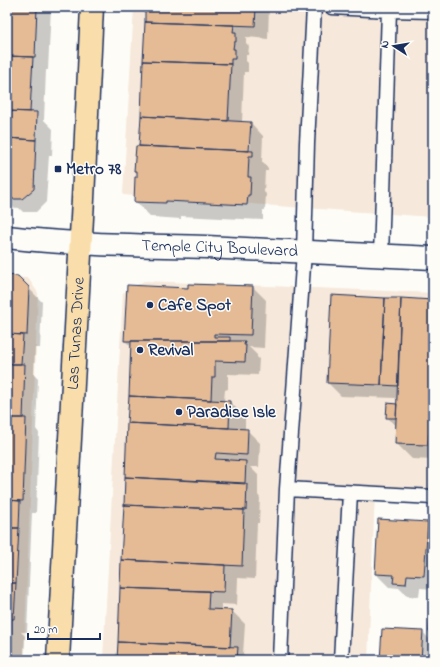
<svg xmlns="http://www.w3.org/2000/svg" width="440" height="667" viewBox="0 0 440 667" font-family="'Indie Flower',sans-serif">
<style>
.built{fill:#f6e8da}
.shadow{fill:#0003;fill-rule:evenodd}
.building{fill:#e5bb95;stroke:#1b2f5e}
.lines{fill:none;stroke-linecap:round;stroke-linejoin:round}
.service-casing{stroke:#1b2f5e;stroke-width:17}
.secondary-casing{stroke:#1b2f5e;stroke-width:25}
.primary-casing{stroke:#1b2f5e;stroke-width:25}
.service{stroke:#fdfcf7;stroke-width:14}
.secondary{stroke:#fdfcf7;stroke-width:22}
.primary{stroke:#f9deab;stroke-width:22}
.poi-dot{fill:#1b2f5e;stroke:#fdfcf7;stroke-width:1.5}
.labels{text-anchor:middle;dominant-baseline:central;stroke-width:3;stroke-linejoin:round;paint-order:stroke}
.poi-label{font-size:17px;font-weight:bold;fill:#1b2f5e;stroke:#fdfcf7;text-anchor:start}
.street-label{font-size:17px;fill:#1b2f5e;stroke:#fdfcf7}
</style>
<rect width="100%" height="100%" fill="#fdfcf7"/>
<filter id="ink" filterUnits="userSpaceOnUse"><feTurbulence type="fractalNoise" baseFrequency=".025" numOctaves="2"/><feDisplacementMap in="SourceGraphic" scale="8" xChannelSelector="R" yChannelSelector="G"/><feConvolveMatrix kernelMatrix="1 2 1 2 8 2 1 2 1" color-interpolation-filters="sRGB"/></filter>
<g filter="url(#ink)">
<path class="built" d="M134 7H433V217L123 195Z
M7 277 28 278 38 293 24 660H7Z
M144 281 433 293V495L375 493 368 660H103L123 293Z"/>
<path class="shadow" d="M7 7H51L48 70H46L44 120 53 129 52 155H49L46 202 36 212H23L19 208 7 207Z
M146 7H269L268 39 246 37V43L249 46 248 55H246V61L248 63V72H244L242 122H250L263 136 262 162 268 168V171H265L264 192 266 194 265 210H263V220L181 216V219L151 217 135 201 138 178V174L135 171 137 147H142L140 146ZM249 134H251L250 156H248Z
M7 276 18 277 42 302 40 348H35L34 375 38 379 36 429 39 433 36 513H32L27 632H21L25 636 24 660H7Z
M253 287 266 300 264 348 249 347 257 355V357L259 359 258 375 228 374V389L225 390 224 401 230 402 245 417V430H247L260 443 259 467H250L258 475V495L260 498 259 523H257L255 579 238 578 237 605 221 604V610L232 611 245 624 243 654 249 660H118L132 347 125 341 189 289Z
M433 301V460L412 459 396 443 397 427 387 417 398 405V401L395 398 341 396 328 383Z
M427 523 433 528V589L420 588 419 597 407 596 399 588 389 587 376 574Z
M423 632 432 642 431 660H381Z"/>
<path class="building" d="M7 7H37L35 57 7 56Z
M145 7H256L255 26 145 22Z
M145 22 234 25 233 32H236V42H234L233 49H235V59H231V64L143 61Z
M7 56 33 57 30 112 7 111Z
M143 61 231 64 228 121 141 116Z
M7 111 37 112 36 140 7 138Z
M141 116 251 122 249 151 139 146Z
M7 138 36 140 34 189 22 199H9V195H7Z
M136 146 253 151V156H249L248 177H251L250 195H248L247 205 166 201V203L134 202 135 177H137V171H134Z
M7 275 18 276 29 287 27 335 7 334Z
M188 284 253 286 251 335 214 334V337H230V341H124L127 285 188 288Z
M331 295 385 298 381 385 327 383Z
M385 298H401L398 386 381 385Z
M401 298 433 300V434H429L428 445 395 444Z
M7 334 23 335 21 364H7Z
M131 341H245L244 345H246L245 362 215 361V377H212L211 400 129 396Z
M7 364H25L23 418H7Z
M129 396 230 401 229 428 127 423Z
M387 403 397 404 396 418H386Z
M7 418H26L23 501 7 500Z
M127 423 248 429 247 455 216 453 215 459 246 461 245 483 125 477Z
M125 477 247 484 246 510 124 505Z
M7 500 20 501 19 528H7Z
M124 505 244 510 242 566 121 560Z
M378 519 428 522 424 576 407 575 406 584 393 583 394 575 375 574Z
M7 528H19L16 583H7Z
M121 560 225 565 224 592 120 588Z
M7 583H16L14 619H7Z
M120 588 209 591 208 609 232 610 230 647 118 642Z
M431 592H433V632H429Z
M7 619H9L7 660Z
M382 629 423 631 421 660H380Z
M118 642 238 647 237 660H117Z"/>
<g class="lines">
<g class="service-casing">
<path id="service" d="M332 7 389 10 381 256
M389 10 433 11
M287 489 433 497
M280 660 287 489 304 252 307 143 314 7
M341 660 350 493"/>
</g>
<g class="secondary-casing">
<g id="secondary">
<path id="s1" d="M7 237C73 245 140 245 206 247 282 250 357 255 433 258"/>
</g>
</g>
<g class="primary-casing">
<g id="primary">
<path id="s2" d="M58 660 83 199 92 7"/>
</g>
</g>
<use href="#service" class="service"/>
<use href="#secondary" class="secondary"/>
<use href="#primary" class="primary"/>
</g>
</g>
<g class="poi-dot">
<rect x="54" y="165" width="8" height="8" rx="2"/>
<circle cx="150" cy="305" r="4"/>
<circle cx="140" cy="350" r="4"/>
<circle cx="179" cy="412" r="4"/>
</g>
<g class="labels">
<g class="poi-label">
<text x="66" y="169">Metro 78</text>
<text x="158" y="305">Cafe Spot</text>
<text x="148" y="350">Revival</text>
<text x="187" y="412">Paradise Isle</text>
</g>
<g class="street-label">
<text stroke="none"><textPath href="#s1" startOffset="213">Temple City Boulevard</textPath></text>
<text stroke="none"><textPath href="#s2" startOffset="327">Las Tunas Drive</textPath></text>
</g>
</g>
<rect width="440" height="667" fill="none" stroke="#fdfcf7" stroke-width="24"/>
<rect x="12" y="12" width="416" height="643" fill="none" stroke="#1b2f5e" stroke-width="1.5" filter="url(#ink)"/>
<g transform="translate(394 46) rotate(282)" stroke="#fdfcf7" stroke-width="3" paint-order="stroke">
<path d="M0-3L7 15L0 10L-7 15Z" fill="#1b2f5e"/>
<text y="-6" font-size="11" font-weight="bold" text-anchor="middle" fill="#1b2f5e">N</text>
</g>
<path d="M28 633v6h72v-6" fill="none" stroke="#1b2f5e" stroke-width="2"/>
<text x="34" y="633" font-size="12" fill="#1b2f5e" stroke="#fdfcf7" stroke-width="3" paint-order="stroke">20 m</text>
</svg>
